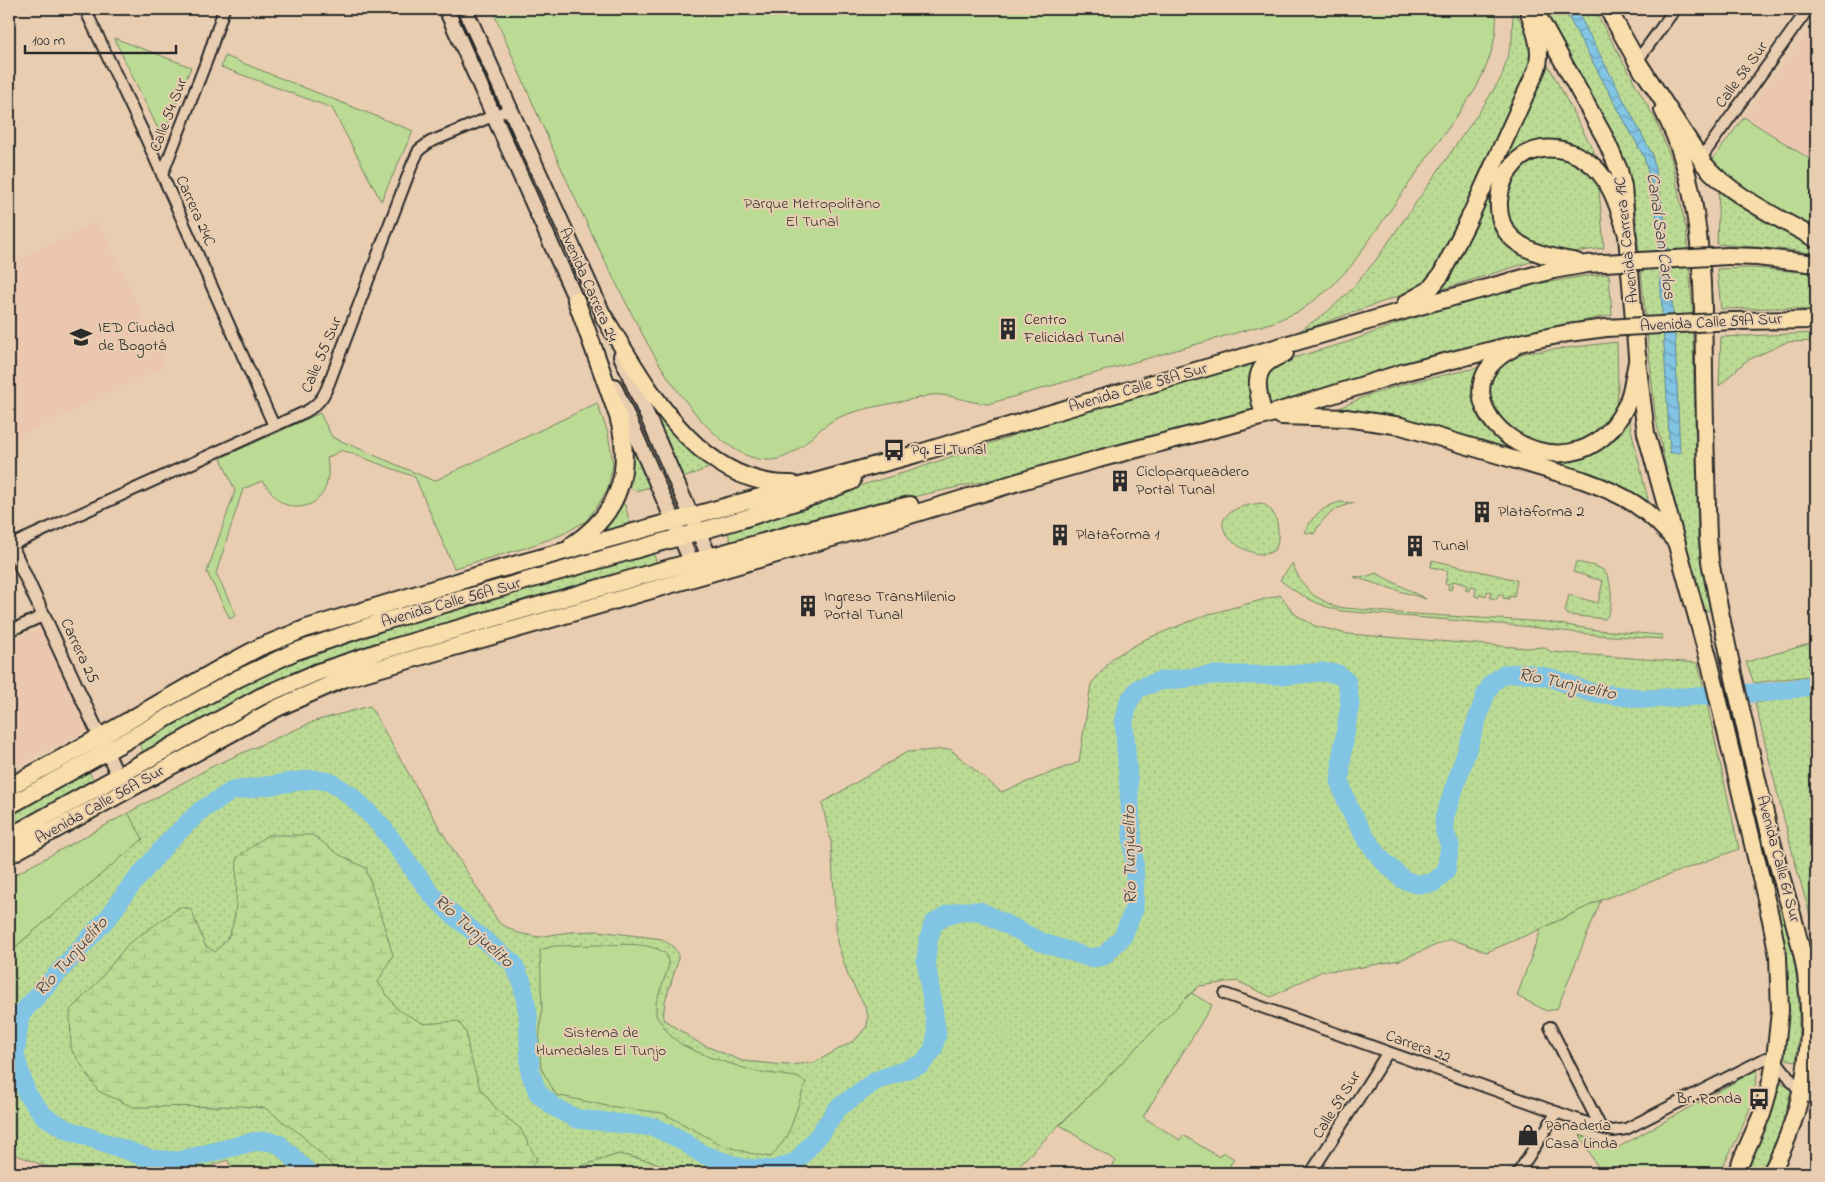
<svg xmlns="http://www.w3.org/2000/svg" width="1825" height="1182" viewBox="0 0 1825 1182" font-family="'Indie Flower',sans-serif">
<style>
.built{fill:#ecc7b0}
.grass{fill:url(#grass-dots);stroke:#738360}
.wetland{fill:url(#wetland-marsh);stroke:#738360}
.park{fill:#bbdb94;stroke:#738360}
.water{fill:url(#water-waves);stroke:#5f8799}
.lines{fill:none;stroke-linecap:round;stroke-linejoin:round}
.river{stroke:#82c4e3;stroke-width:19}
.minor-casing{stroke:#2b2b2b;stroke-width:14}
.tertiary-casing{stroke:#2b2b2b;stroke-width:16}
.secondary-casing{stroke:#2b2b2b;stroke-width:18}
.primary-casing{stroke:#2b2b2b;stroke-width:20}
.trunk-casing{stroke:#2b2b2b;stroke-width:20}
.minor{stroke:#e8cdb0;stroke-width:10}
.tertiary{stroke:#e8cdb0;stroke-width:12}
.secondary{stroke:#e8cdb0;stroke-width:14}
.primary{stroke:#f9deab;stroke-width:16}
.trunk{stroke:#f9deab;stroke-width:16}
.trunk-bridge-casing{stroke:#2b2b2b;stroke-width:20;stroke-linecap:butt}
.trunk-bridge{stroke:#f9deab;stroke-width:16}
.labels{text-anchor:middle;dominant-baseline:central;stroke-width:4;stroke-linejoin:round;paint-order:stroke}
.street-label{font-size:16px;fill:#2b2b2b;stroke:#e8cdb0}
.park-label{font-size:16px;fill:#393d36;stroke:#e8cdb0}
.poi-label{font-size:16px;fill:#2b2b2b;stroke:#e8cdb0;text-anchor:start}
.water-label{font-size:18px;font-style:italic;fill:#384247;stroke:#e8cdb0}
</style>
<defs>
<pattern id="grass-dots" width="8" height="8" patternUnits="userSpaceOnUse" patternTransform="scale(1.25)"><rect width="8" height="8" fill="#bbdb94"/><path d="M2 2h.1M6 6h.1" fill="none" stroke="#a1bc80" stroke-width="1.8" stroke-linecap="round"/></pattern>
<pattern id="wetland-marsh" width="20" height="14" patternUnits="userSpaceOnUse" patternTransform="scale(1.25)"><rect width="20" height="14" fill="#bbdb94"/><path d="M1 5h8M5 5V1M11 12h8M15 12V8" fill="none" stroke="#a1bc80"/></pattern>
<pattern id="water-waves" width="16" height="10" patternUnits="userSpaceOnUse" patternTransform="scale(1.25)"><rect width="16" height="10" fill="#82c4e3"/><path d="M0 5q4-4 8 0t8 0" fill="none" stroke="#6b9fb8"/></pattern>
</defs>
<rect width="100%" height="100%" fill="#e8cdb0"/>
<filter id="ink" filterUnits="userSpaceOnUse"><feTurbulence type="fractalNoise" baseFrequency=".02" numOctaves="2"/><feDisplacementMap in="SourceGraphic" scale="10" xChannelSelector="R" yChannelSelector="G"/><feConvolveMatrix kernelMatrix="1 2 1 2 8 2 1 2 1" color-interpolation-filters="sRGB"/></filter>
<g filter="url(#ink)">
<path class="built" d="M1812 27 1816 31V163L1744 117Z
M98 221 166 366 9 441V263Z
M44 627 91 729 11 767 9 762V642Z
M9 1152 63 1173H9Z
M228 1160 233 1173H188Z"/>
<path class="grass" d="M1513 9C1531 37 1536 47 1526 80L1433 276 1420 286 1396 297 1298 332 1327 312 1350 291 1376 260 1486 102 1502 76 1512 40Z
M1544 9H1594L1656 121 1672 161 1686 229 1692 303 1698 541 1702 570 1710 610 1705 612 1667 473 1655 414 1634 199 1631 180 1625 163 1606 122Z
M1545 59 1602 167 1565 144 1502 173 1505 242 1520 254 1537 260 1436 291Z
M1536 155 1570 157 1598 178 1604 248 1573 252 1553 250 1522 239 1511 228 1505 210 1506 192 1513 174Z
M1719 190 1756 213 1816 247V254L1790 250 1717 244Z
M1752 268 1816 273V310L1779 308 1721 309 1717 269Z
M1609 274 1612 315C1495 338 1381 372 1268 408L1264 372 1276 363 1348 342 1407 320 1486 297 1537 284 1585 276Z
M1816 333V341L1787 342 1746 361 1719 386 1721 337Z
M1617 342 1618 390 1615 416 1604 428 1578 445 1531 444 1493 416 1487 382 1504 359 1525 353Z
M1258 363V410L1113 446 999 478 917 496 811 525 731 543 727 529 831 494 910 471 1092 408Z
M1481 367C1477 381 1471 396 1476 411 1487 450 1551 470 1586 455 1603 448 1617 431 1628 417L1649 504 1335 410 1366 396 1404 384Z
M640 384 692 451 711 467 683 478Z
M627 431 650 487 635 491 626 484Z
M620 502 625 505 631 526 589 539Z
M1340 502 1355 503C1335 507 1323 516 1314 534L1305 532C1312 516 1322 507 1340 502Z
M1262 503C1273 510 1278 518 1278 532 1278 539 1279 548 1271 552 1249 565 1180 512 1262 503Z
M653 550 656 562 570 590 435 628 146 756 138 742 203 705 292 659 350 638Z
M1432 560 1517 580 1514 597 1509 596V599L1503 598 1504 595 1498 594 1497 599 1490 598 1491 592 1487 591 1486 596 1480 594 1479 597 1475 596 1476 587 1470 586 1469 591 1465 590 1467 585 1453 581 1451 590 1448 589 1449 584 1445 583 1448 571 1431 567Z
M1576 562C1584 564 1596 565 1603 570 1613 577 1614 611 1605 619L1568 615 1565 611 1569 595 1598 603 1603 581 1573 572Z
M1292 564 1300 580 1313 595 1335 607 1398 613 1547 622 1597 630 1662 635 1663 639 1597 635 1522 626 1341 611C1317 605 1299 595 1280 580Z
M1376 573 1426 599 1354 577 1368 576Z
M1280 595 1295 614 1315 626 1348 634 1527 648 1544 647 1551 652 1698 663 1739 849 1601 900 1541 929 1487 952 1451 939 1400 960 1346 970 1322 971 1271 997 1237 981 1199 986 1011 1173H683L653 1162 619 1154 582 1166 576 1173H233L228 1160 188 1173H63L9 1152V952L142 839 128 813 213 766 315 721 370 706 442 832 499 923 518 933 538 937 570 932 598 931 662 939 672 946 678 953V961L665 1001 663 1019 699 1043 742 1061 786 1065 814 1063 855 1040 867 1026 868 1016 865 1006 849 978 837 942 831 842 822 803 907 752 950 749 1001 792 1079 762 1091 684 1114 657 1146 639 1206 615Z
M1816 642V675L1754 683 1746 662Z
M1816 693V850L1809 853 1816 877V936L1794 859 1755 703Z
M88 770 93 779 9 829V814Z
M1783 909C1797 963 1803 1005 1796 1061L1781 1058 1776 910Z
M1780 1082 1791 1088C1786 1117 1775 1147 1761 1173H1743L1754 1152Z"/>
<path class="wetland" d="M267 835H313L338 854 366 868 393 955 378 982 397 1009 424 1024 458 1021 466 1032 469 1052 480 1088 498 1111 520 1128 537 1160 526 1173H337L332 1165 299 1133 265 1108 241 1106 133 1107 98 1091 71 1049 70 1010 97 983 128 944 180 907 191 909 205 945 215 952C219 948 225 942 228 937 240 913 235 883 237 858Z"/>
<path class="park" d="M492 9H1496C1498 40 1489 63 1475 90L1351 266 1329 289 1300 311 1274 322 988 404C968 403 951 393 930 395 902 403 856 407 832 421 809 435 796 461 766 460 727 458 690 409 670 380 648 348 631 312 613 277 569 190 531 99 492 9Z
M114 38 191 67 162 137Z
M225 56 413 131 381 201 332 108 221 67Z
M1744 117 1816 163V232L1737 187 1711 162Z
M597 403 608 433 613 464 608 488 598 505 586 521 561 535 525 548 454 568 415 477 342 450 327 458C328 466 329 474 327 482 323 503 300 514 281 502 274 497 268 487 262 481L243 489 216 573 236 615 230 619 207 572 235 491 221 458 320 413 332 437 434 481Z
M128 813 143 839 9 952V878Z
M1601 900 1557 1009 1547 1011 1517 996 1541 929Z
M599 945C620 945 649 941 666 954L669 965 656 1003V1016L671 1036 682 1045 709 1057 753 1071 796 1077 806 1082 788 1135 771 1157 749 1153 722 1145 663 1113 607 1106 556 1095 541 1068 539 1041 542 1009 540 950 554 946Z
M1191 993 1212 1005 1143 1117 1180 1140 1183 1135 1219 1157 1223 1152 1234 1159 1225 1173H1108L1116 1161 1060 1125Z
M1758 1069 1752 1103 1738 1137 1719 1173H1601L1580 1135 1617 1148Z
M619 1154 653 1162 683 1173H576L582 1166Z"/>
<path class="water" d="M1564 9H1576L1652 154 1665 220 1675 338 1680 453H1670L1657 220 1653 192 1644 157Z"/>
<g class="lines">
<path class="river" d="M309 1173 279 1144 267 1141 252 1142 178 1161 151 1159 66 1129 44 1116 27 1094 15 1056 20 1015 111 914 126 892 168 842 200 811 232 791 313 779 330 782 349 794 370 814 383 828 432 895 453 915 513 963 522 982 528 1014 530 1072 538 1093 554 1107 577 1119 654 1127 680 1139 702 1154 721 1161 743 1168 773 1170 796 1162 819 1135 837 1109 875 1081 922 1064 933 1050 937 1034 926 961 928 942 933 924 947 915 962 911H980L1041 942 1090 958 1104 956 1123 936 1134 909 1135 876 1124 721 1129 701 1139 688 1160 681 1214 675H1290L1321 672 1338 674 1347 682 1350 704 1342 754 1340 783 1349 808 1365 837 1382 860 1404 880 1417 884 1433 883 1446 871 1450 845 1445 833 1444 819 1485 696 1492 683 1504 674 1524 673 1552 678 1589 692 1646 699 1771 692 1816 685"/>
<g class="minor-casing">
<path id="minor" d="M85 9 144 134 274 426
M1637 61 1675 9
M1701 158 1808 9
M162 175 208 57 224 9
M9 546 305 412C322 403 326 392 332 375L412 165 419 150 430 142 510 109
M9 631 45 615
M1225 994 1601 1128 1613 1131 1626 1129 1766 1058 1775 1059 1801 1093
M1550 1027 1601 1128
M1311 1173 1388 1052
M1518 1173 1557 1112"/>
</g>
<g class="tertiary-casing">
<path id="tertiary" d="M9 541 118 776
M1801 1093 1816 1098"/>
</g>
<g class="secondary-casing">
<path id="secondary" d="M446 9 580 309
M465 9 609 327
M621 356 713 565
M614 386 695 570"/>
</g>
<g class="primary-casing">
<path id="primary" d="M1534 9 1605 138 1619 170 1623 187 1638 368 1646 433 1710 664 1771 920 1778 956 1780 1011 1775 1059 1772 1078 1762 1114 1736 1173
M1608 9 1643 72
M1663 110C1704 187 1703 289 1704 374 1705 429 1706 483 1708 538L1710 561C1726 646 1745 729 1765 813 1771 839 1778 865 1785 890 1793 918 1802 946 1806 975 1816 1043 1803 1113 1771 1173"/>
</g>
<g class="trunk-casing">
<path id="trunk" d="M1637 61 1704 164C1730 195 1781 219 1816 239
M1728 256 1757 257 1816 264
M1577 262C1556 258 1530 254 1513 239 1492 220 1496 183 1515 163 1538 138 1578 148 1599 172 1615 191 1621 215 1628 238
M1406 303 1429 290 1441 275 1469 219 1536 71C1544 52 1534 28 1528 9
M604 317C647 386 697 486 792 484
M1733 321 1816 320
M1512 349C1416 399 1570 520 1626 406 1633 392 1634 373 1638 358
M1264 416C1260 400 1251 375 1267 363 1272 359 1279 356 1285 353
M1281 416 1346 418 1401 426 1583 480C1625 495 1648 508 1677 543
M572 545C620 513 633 471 618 416L576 300
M9 787 100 737 224 666 260 647 307 628 489 572 916 454 1088 402 1427 304 1553 270 1587 264 1604 263
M9 806 237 679 294 652 378 623 743 519 814 496 852 481
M9 837 260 697 318 672 384 650 637 577 799 532 882 511 910 505
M9 855 277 708 343 679 884 523 1028 479 1102 458 1264 416 1405 372 1528 341 1568 333 1606 328"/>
</g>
<use href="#minor" class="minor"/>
<use href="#tertiary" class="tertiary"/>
<use href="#secondary" class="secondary"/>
<use href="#primary" class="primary"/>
<use href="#trunk" class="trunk"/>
<g class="trunk-bridge-casing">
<path id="trunk-bridge" d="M1604 263 1728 256
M1606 328 1733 321"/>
</g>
<use href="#trunk-bridge" class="trunk-bridge"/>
</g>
</g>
<defs>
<g id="building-bare" transform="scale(1.725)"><path d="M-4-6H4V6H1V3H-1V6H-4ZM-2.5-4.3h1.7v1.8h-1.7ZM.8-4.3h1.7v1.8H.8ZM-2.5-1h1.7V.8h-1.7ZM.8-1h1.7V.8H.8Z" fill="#2b2b2b" stroke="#e8cdb0" stroke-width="2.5" paint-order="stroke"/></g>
<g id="school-bare" transform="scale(1.725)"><path d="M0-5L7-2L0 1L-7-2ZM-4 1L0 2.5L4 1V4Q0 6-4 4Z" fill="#2b2b2b" stroke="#e8cdb0" stroke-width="2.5" paint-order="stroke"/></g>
<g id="bus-bare" transform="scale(1.725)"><path d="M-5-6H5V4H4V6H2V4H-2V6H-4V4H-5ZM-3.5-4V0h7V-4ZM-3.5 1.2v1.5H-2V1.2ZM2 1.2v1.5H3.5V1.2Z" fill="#2b2b2b" stroke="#e8cdb0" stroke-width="2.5" paint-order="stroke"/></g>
<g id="shop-bare" transform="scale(1.725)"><path d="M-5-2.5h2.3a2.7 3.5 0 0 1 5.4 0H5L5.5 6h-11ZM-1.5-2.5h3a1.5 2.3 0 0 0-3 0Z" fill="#2b2b2b" stroke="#e8cdb0" stroke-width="2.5" paint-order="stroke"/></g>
</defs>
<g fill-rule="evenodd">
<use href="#building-bare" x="1008" y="329"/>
<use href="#school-bare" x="81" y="337"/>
<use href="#bus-bare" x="894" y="450"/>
<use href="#building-bare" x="1120" y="481"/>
<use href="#building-bare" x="1482" y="512"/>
<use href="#building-bare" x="1060" y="535"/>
<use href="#building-bare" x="1415" y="546"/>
<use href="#building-bare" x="808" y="606"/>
<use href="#bus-bare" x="1759" y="1099"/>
<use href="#shop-bare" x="1528" y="1135"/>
</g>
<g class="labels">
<g class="street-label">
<text transform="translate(1742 75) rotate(-54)">Calle 58 Sur</text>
<text transform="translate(169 115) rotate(-69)">Calle 54 Sur</text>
<text transform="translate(195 211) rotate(66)">Carrera 24C</text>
<text transform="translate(1627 240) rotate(-96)">Avenida Carrera 19C</text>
<text transform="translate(588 285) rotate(66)">Avenida Carrera 24</text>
<text transform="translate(1711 323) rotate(-3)">Avenida Calle 59A Sur</text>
<text transform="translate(322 355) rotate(-67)">Calle 55 Sur</text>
<text transform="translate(1138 388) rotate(-16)">Avenida Calle 58A Sur</text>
<text transform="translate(451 603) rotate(-16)">Avenida Calle 56A Sur</text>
<text transform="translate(79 651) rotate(65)">Carrera 25</text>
<text transform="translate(100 805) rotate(-29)">Avenida Calle 56A Sur</text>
<text transform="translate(1778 859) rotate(75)">Avenida Calle 61 Sur</text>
<text transform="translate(1418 1047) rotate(20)">Carrera 22</text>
<text transform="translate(1337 1105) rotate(-58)">Calle 59 Sur</text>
</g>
<g class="park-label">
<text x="812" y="204">Parque Metropolitano<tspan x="812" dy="18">El Tunal</tspan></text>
<text x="601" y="1033">Sistema de<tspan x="601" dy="18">Humedales El Tunjo</tspan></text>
</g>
<g class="poi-label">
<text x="1024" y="320">Centro<tspan x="1024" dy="18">Felicidad Tunal</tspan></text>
<text x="98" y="328">IED Ciudad<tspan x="98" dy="18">de Bogotá</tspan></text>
<text x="911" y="450">Pq. El Tunal</text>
<text x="1136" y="472">Cicloparqueadero<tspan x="1136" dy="18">Portal Tunal</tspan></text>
<text x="1498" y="512">Plataforma 2</text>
<text x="1076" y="535">Plataforma 1</text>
<text x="1432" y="546">Tunal</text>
<text x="824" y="597">Ingreso TransMilenio<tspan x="824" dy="18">Portal Tunal</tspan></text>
<text x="1742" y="1099" text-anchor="end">Br. Ronda</text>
<text x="1545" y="1126">Panadería<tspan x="1545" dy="18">Casa Linda</tspan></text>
</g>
<g class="water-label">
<text transform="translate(1660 236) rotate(82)">Canal San Carlos</text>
<text transform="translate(1567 685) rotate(12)">Río Tunjuelito</text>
<text transform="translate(1131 855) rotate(-91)">Río Tunjuelito</text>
<text transform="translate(473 932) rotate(42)">Río Tunjuelito</text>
<text transform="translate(72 957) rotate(-48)">Río Tunjuelito</text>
</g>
</g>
<rect width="1825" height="1182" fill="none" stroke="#e8cdb0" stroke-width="30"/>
<rect x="15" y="15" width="1795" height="1152" fill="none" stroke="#2b2b2b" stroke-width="2" filter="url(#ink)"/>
<path d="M25 45v8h151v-8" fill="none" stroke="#2b2b2b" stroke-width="2.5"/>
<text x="32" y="45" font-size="15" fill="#2b2b2b" stroke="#e8cdb0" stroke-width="4" paint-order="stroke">100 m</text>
</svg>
